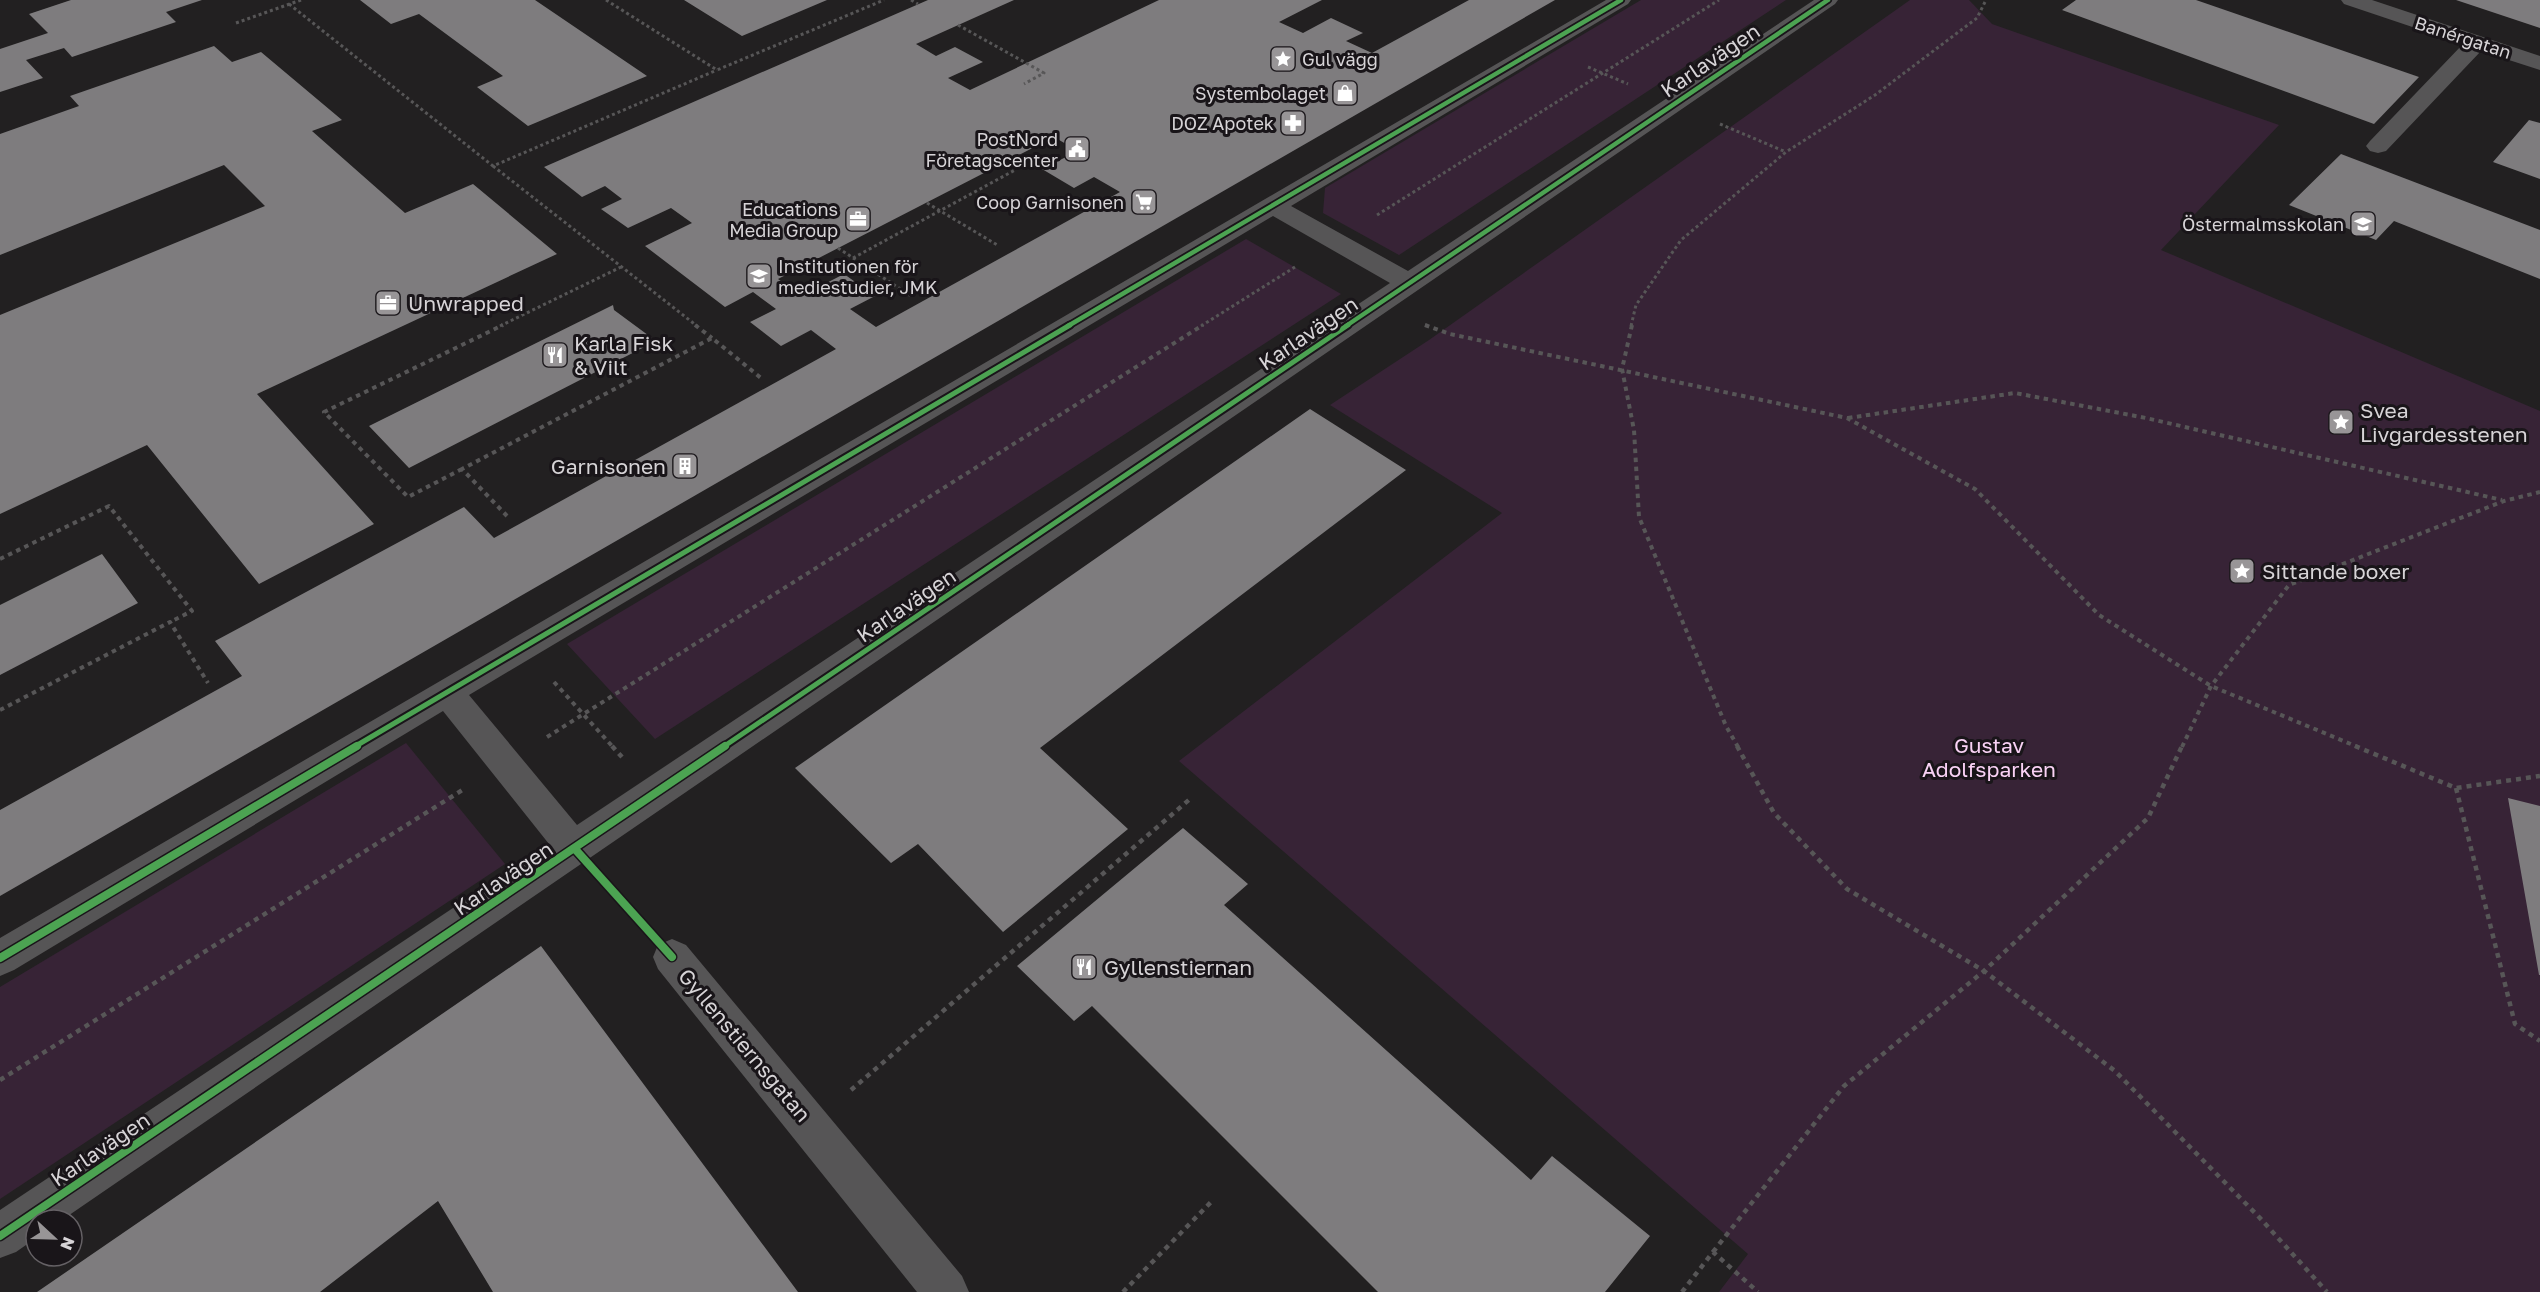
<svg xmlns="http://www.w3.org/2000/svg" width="2540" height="1292" viewBox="0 0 2540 1292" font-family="'Golos Text',sans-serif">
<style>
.green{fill:#372336}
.building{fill:#7e7c7e;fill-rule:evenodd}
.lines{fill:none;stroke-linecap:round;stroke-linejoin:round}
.path-far2{stroke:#575657;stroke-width:3;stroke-dasharray:3 3;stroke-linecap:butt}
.path-far1{stroke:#575657;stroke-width:4;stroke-dasharray:4.5 4.5;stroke-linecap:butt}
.path{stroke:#575657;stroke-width:4.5;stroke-dasharray:5 5;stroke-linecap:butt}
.minor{fill:#565556;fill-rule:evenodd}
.cycleway-far2-casing{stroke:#191519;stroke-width:8}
.cycleway-far1-casing{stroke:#191519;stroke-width:9}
.cycleway-casing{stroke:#191519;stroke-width:11}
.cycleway-far2{stroke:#4ca352;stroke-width:4.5}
.cycleway-far1{stroke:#4ca352;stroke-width:5}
.cycleway{stroke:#4ca352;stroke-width:8}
.labels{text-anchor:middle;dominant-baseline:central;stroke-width:6;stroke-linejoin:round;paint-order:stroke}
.far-street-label{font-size:18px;fill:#d7d4d7;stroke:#191519}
.far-poi-label{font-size:18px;fill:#d7d4d7;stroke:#191519;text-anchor:end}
.street-label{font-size:21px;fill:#d7d4d7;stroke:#191519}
.poi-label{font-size:21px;fill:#d7d4d7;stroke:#191519;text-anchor:start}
.park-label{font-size:21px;fill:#f9d2f5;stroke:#191519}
</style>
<rect width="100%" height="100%" fill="#222021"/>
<path class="green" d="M1641 0H1786L1399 255 1323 213 1325 188Z
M1910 0H1969L1992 24 2279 125 2161 250 2540 411V1292H1719L1748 1254 1179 761 1502 513 1330 405 1429 340Z
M1246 239 1341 294 655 739 567 644Z
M406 743 505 864 0 1199V987Z"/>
<path class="building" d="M71 0H202L166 12 176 22 72 57 64 48 26 60 43 78 0 92V49L48 33 29 14Z
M360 0H535L647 76 528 126 477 87 503 76 419 14 391 24Z
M684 0H827L742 36Z
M928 0H1014L916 44 936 56 955 47 983 62 948 78 970 90 1159 0H1322L1279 22 1303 33 1331 18 1363 33 1346 41 1372 53 1469 0H1555L0 896V810L242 676 215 641 464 507 494 538 836 349 811 330 781 346 750 322 776 309 753 292 725 307 645 246 692 223 671 208 628 228 601 209 622 199 605 186 582 197 544 167ZM1054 137 1078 151 1042 169 1074 188 1094 177 1120 192 876 327 850 309 875 296 844 274 801 296 778 279Z
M2076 0H2196L2419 77 2374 124 2062 10Z
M2456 0H2540V28Z
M214 46 232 62 261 52 342 120 312 131 405 213 473 184 557 254 257 394 374 524 259 584 147 445 0 514V315L265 206 224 165 0 255V134L79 106 70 96Z
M2529 120 2540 123V179L2493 162Z
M2341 154 2540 230V279L2394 221 2376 240 2289 205Z
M613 305 614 310 656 341 409 468 369 426Z
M1310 409 1406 470 1040 748 1128 829 1003 932 918 844 891 863 795 768Z
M102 554 138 603 0 675V605Z
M2508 798 2540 806V975H2539Z
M1183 828 1248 884 1224 905 1531 1180 1552 1156 1650 1236 1605 1292H1378L1092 1006 1074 1021 1017 966Z
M541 946 798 1292H493L438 1201 320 1292H37Z"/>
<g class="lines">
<path class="path-far2" d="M606 0 717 70 884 0
M911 0 918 4
M289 4 493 166 717 70
M236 23 301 0
M958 25 1044 73 1024 84
M1588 67 1628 84
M1720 124 1786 152
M493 166 697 326
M927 203 999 246
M1377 215 1719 0
M838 248 911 296
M853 258 1015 170
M1425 325 1428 326
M500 326 621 267
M1201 326 1295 267
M1631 326 1636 305 1681 240 1786 152 1875 95 1977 18 1986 0"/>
<path class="path-far1" d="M695 325 712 338
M1425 325 1450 334 1847 418 1975 489 2099 615 2211 686 2358 747
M1632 325 1622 369 1634 430 1639 517 1726 726 1738 747
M1848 418 2015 393 2146 418 2502 500
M462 469 408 497 324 412 503 325
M507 516 462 469 712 338 761 378
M0 559 109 506 192 611 170 622
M554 682 613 747
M0 710 170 622 208 683
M547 737 1203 325
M2182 747 2211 686 2289 585 2504 501 2540 492"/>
<path class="path" d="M612 746 622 757
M1737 746 1774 813 1847 889 1984 971 2115 1071 2259 1217 2327 1292
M2355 746 2456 788 2540 776
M2456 788 2515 1024 2540 1041
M0 1080 464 789
M851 1090 1190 799
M1713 1252 1844 1086 1984 971 2148 818 2182 746
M1123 1292 1213 1200
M1682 1292 1713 1252 1758 1292"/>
<path class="minor" d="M1606 0H1631L1628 4 1291 206 1408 271 1814 0H1838L1835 4 62 1220H36V1238L16 1252 0 1258V1210L549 844 443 711 14 970 0 976V938ZM1273 216 1390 283 577 825 469 695Z
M2341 0H2372L2540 56V70L2481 51 2386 151 2378 153 2370 151 2366 146 2370 141 2463 44 2344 4Z
M672 939 686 945 962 1276 969 1292H917L658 969 653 957 658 945Z"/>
<g class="cycleway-far2-casing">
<path id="cycleway-far2" d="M1068 326 1621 0
M1346 326 1828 0"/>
</g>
<g class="cycleway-far1-casing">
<path id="cycleway-far1" d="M354 747 1070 325
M723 747 1348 325"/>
</g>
<g class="cycleway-casing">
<path id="cycleway" d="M575 849 672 957
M0 958 357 746
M0 1236 725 746"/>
</g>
<use href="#cycleway-far2" class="cycleway-far2"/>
<use href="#cycleway-far1" class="cycleway-far1"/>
<use href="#cycleway" class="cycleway"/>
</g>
<defs>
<g id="sight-square" transform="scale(1.35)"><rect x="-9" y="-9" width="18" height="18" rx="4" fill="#989597" stroke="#191519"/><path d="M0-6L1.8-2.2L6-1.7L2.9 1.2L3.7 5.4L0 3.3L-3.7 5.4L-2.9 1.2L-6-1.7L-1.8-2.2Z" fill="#fff"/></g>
<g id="shop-square" transform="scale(1.35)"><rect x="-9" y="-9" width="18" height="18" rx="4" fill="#989597" stroke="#191519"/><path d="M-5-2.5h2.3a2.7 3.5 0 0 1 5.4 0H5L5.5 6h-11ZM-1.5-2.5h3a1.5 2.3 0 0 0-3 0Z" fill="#fff"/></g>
<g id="pharmacy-square" transform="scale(1.35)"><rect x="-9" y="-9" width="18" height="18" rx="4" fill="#989597" stroke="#191519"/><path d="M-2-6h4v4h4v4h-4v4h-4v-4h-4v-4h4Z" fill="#fff"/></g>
<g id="civic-square" transform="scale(1.35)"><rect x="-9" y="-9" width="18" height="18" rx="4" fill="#989597" stroke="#191519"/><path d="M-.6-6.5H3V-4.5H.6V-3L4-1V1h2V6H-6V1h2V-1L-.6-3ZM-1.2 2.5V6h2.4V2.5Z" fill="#fff"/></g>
<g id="supermarket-square" transform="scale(1.35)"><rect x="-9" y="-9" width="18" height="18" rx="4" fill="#989597" stroke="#191519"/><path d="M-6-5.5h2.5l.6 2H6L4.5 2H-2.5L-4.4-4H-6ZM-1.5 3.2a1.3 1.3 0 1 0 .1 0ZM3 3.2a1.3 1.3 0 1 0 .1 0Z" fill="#fff"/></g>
<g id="office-square" transform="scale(1.35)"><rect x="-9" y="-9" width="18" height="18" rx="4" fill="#989597" stroke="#191519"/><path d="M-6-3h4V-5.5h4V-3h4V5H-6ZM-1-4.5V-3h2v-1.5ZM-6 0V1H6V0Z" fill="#fff"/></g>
<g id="school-square" transform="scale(1.35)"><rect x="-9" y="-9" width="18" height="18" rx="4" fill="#989597" stroke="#191519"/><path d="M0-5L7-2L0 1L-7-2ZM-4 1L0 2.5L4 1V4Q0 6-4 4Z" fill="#fff"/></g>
<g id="university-square" transform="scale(1.35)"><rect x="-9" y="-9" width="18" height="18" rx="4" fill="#989597" stroke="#191519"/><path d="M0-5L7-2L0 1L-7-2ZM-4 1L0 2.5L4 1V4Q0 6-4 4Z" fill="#fff"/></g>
<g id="restaurant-square" transform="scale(1.35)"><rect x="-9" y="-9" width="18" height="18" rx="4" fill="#989597" stroke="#191519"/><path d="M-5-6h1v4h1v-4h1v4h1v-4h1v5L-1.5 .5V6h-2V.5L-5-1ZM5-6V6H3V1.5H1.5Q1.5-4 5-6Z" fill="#fff"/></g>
<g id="building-square" transform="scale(1.35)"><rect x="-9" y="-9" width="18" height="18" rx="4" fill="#989597" stroke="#191519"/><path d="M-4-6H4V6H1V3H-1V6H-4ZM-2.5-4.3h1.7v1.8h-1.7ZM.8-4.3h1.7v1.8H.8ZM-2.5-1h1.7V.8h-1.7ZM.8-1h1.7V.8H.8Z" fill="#fff"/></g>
</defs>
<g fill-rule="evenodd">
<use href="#sight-square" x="1283" y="59"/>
<use href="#shop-square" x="1345" y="93"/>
<use href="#pharmacy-square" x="1293" y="123"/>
<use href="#civic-square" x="1077" y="149"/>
<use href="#supermarket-square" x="1144" y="202"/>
<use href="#office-square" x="858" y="219"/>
<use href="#school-square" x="2363" y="224"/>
<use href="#university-square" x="759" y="276"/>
<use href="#office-square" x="388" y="303"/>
<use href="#restaurant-square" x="555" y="355"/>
<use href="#sight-square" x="2341" y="422"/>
<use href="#building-square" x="685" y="466"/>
<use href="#sight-square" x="2242" y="571"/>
<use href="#restaurant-square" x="1084" y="967"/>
</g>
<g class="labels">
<g class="far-street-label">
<text transform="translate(2463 37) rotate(18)">Banérgatan</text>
</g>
<g class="far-poi-label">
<text x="1302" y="59" text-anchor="start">Gul vägg</text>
<text x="1326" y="93">Systembolaget</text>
<text x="1274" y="123">DOZ Apotek</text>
<text x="1058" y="139">PostNord<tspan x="1058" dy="21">Företagscenter</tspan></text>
<text x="1124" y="202">Coop Garnisonen</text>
<text x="838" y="209">Educations<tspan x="838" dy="21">Media Group</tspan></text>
<text x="2344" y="224">Östermalmsskolan</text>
<text x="778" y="266" text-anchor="start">Institutionen för<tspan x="778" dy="21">mediestudier, JMK</tspan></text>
</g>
<g class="street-label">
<text transform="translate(1710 60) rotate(-34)">Karlavägen</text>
<text transform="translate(1308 333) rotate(-34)">Karlavägen</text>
<text transform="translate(906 605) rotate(-34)">Karlavägen</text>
<text transform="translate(503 878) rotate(-34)">Karlavägen</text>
<text transform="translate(745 1045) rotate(50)">Gyllenstiernsgatan</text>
<text transform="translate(100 1149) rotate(-34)">Karlavägen</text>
</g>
<g class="poi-label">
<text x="408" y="303">Unwrapped</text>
<text x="574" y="343">Karla Fisk<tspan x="574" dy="24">&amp; Vilt</tspan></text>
<text x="2360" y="410">Svea<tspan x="2360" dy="24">Livgardesstenen</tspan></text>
<text x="666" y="466" text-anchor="end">Garnisonen</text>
<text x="2262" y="571">Sittande boxer</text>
<text x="1104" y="967">Gyllenstiernan</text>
</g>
<g class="park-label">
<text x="1989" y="745">Gustav<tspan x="1989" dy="24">Adolfsparken</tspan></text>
</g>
</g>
<g transform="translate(54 1238) rotate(112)"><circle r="28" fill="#191519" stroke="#656165" stroke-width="1.5"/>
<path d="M0-4.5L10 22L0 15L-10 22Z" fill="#989597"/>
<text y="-9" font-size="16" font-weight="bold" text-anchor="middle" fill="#d7d4d7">N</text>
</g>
</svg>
